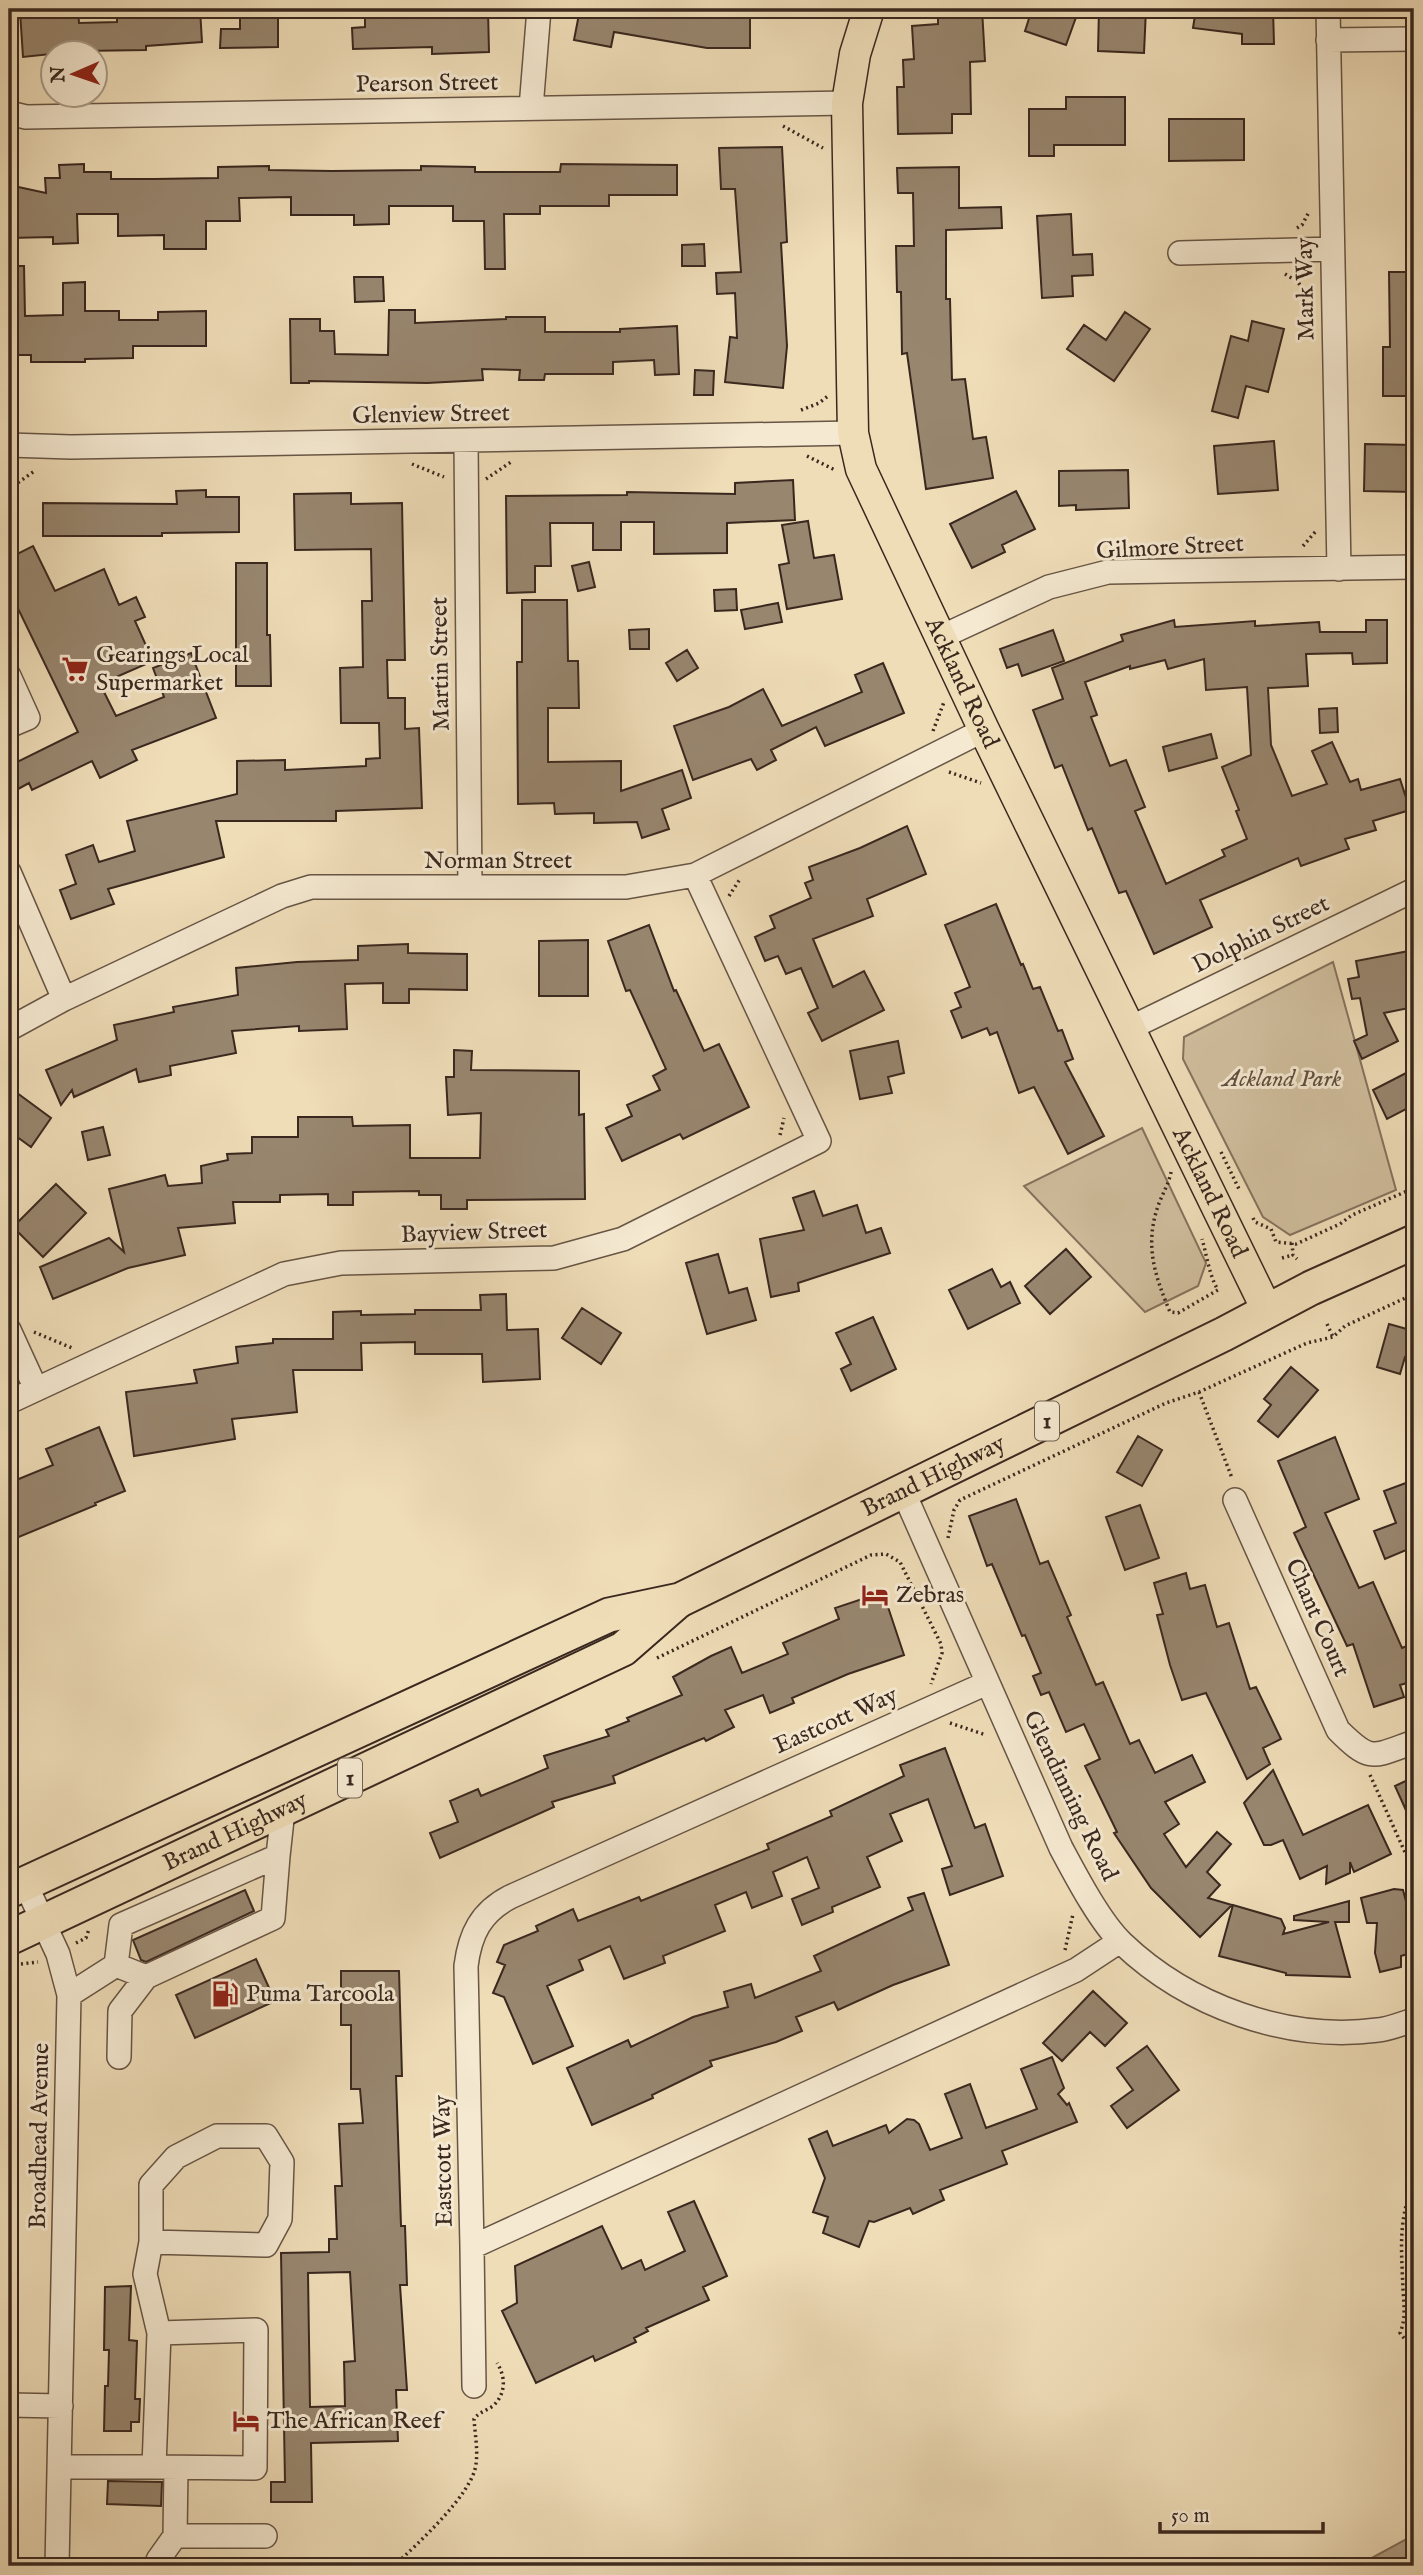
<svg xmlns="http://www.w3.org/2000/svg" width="1423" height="2575" viewBox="0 0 1423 2575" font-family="'IM FELL English',serif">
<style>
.green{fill:#d0be9e;stroke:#85735e;stroke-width:2}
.water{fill:#b19f84;stroke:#816f5c;stroke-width:2}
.building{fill:#98866f;stroke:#3a281f;stroke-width:2;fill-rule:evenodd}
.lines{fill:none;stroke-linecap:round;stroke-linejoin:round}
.minor-casing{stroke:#675545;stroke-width:26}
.major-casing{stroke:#3a281f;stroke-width:33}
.highway-casing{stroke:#3a281f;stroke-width:37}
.path{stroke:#3a281f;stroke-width:3.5;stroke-dasharray:2 3.5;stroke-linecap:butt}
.minor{stroke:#f5e9d1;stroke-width:23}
.major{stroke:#efddb8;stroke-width:30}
.highway{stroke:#efddb8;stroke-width:33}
.labels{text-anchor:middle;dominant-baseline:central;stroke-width:6;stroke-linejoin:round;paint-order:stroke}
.shield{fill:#f5e9d1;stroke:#726254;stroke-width:2}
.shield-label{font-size:23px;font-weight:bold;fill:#3a281f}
.street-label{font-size:24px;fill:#3a281f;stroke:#f5e9d1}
.poi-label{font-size:24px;fill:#3a281f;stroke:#f5e9d1;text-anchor:start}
.park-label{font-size:24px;font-style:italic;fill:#604e3f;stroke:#f5e9d1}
</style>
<rect width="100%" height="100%" fill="#efddb8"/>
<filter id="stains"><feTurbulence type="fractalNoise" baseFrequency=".00286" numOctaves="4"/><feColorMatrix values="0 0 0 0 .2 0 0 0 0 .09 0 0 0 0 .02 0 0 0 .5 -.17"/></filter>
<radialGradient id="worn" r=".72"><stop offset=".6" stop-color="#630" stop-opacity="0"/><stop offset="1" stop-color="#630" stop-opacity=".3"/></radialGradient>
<path class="green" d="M1333 962 1396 1190 1290 1235 1263 1217 1183 1059 1184 1037Z
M1142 1128 1206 1263 1198 1286 1145 1312 1024 1186Z"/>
<path class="water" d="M1414 2535V2566H1357Z"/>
<path class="building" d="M78 9 79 23 117 22V9H200L202 42 146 46V50L80 51 23 57 20 11Z
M240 9H278V47L220 48 221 29H240Z
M365 9H488L489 52 432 54V47L353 49 352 28 365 27Z
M580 9H689L687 18H750V48H707L614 32 611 47 574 40Z
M938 9H982L985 61 970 62 971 114H952V133L898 134 897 87H904L903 60 914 59 912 26 938 24Z
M1032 9H1079L1066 45 1025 31Z
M1099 9H1146L1144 53 1098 51Z
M1196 9H1273L1274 44H1242V34L1193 28Z
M1066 97H1125V145H1054V156H1029V109H1066Z
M1169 119H1244V160L1169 161Z
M782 147 787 242 781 243 787 346 783 388 725 382 730 337 737 338 735 293 717 294 716 273 741 272 735 189H721L719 148Z
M84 164V172H111V179H154L218 178V167L269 166V170L332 171 421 170V166L475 167V172H560L561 164 677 165V195H609V206H540V214H504L505 269H485L484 221H453V206H389V224L354 225V215H291V197L239 198 240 221H206V249H164V235L118 236V214H77L78 243 53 244V237L9 238V185L46 193 45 178H60L59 165Z
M959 167V208L1001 207 1002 228 946 230V299H950L952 380 965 379 973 439 986 437 993 478 926 489 907 353 902 354 901 292H897L896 246H914L913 193H898L897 168Z
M1071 214 1073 255 1092 254 1093 275 1072 276 1073 296 1042 298 1037 216Z
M704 244 705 266H682V245Z
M9 266H24L25 316 63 315V283L85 282V311H119V320H158V312L206 311V346H133V358L85 359V362H31V355H9Z
M1389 272H1414L1413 396H1383V347H1390Z
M354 277H383L384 301 355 302Z
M389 310H415V323L506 319V317H545V332H620V329L677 326 679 374 655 375 654 360 613 362V374H545L544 380H519L520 370 482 369 483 380 427 383 309 381V383H291L290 319H320V331H334L335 354 388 355Z
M1125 312 1150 329 1114 381 1067 349 1084 325 1106 340Z
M1252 321 1284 329 1268 392 1246 386 1238 418 1212 411 1231 336 1248 341Z
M695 370 714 371 713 395H694Z
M1274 441 1278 490 1218 494 1214 446Z
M1365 444 1414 445V492L1364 491Z
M1128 470 1129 508 1076 510V505L1059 506V471Z
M793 480 795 520 727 523V553L654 554V522H621V550H593V523H550L551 566H535V592L507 593 506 496 627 495V492L735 494V483Z
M206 490V497H239V532L162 533V536H43V503L177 504 176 491Z
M1016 491 1035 529 1002 545 1005 552 972 568 950 524Z
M351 493V504L402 503 405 660H387L388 698H405V729L419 728 422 808 336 811V821H216L224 857 108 889 114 904 71 919 60 890 76 884 66 855 93 845 99 862 135 851 127 821 237 794V761L285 760V770L366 766V759L380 758 379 723H341L340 668 363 667 362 601H372L371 549 295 550 294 494Z
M808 521 814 558 834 555 842 599 787 609 779 565 789 563 782 525Z
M33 546 55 591 104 569 119 605 136 597 145 617 135 621 153 661 100 684 116 716 164 697 153 668 191 653 216 718 132 750 137 760 100 778 92 761 32 790 29 783 9 794V766L78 732 9 590V558Z
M589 562 595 587 578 591 572 566Z
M236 563H267V635H270L271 686H236Z
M736 589 737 610 715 611 714 590Z
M522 600H567L568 661H578L579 708H548V762L621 761V791L682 770 691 798 662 809 669 829 642 838 637 822 594 823V813L555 814 554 803 518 804 517 662H522Z
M778 603 782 622 745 629 741 610Z
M1174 620 1175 627 1255 621V626L1319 622 1320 632H1366V620H1387V663L1353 664 1352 653 1306 654 1308 686 1268 688 1271 745 1292 796 1327 784 1312 751 1332 742 1350 782 1358 779 1361 790 1400 779 1410 810 1373 821 1376 830 1345 839 1349 849 1301 866 1298 858 1200 900 1212 927 1154 954 1126 891 1119 893 1092 828 1088 830 1062 765 1055 768 1033 710 1063 699 1052 668 1123 641 1121 635ZM1204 659 1206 690 1247 687 1251 755 1222 767 1239 810 1236 811 1247 839 1222 850 1225 856 1166 884 1135 811 1145 807 1126 760 1110 766 1091 717 1097 715 1085 682 1130 666V669L1165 660 1168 669Z
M649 629V649H630L629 630Z
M1053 630 1064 661 1022 676 1018 664 1007 668 1000 649Z
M687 650 698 668 677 681 666 663Z
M883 663 904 713 825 746 816 727 771 750 776 760 757 770 751 759 693 780 674 726 729 707 763 689 782 726 862 692 855 675Z
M1337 708 1338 732 1320 733 1319 709Z
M1211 734 1217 758 1169 771 1163 747Z
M907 826 926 874 867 899 873 916 813 939 833 987 864 971 884 1010 822 1041 808 1013 818 1008 801 968 786 974 778 956 765 961 755 937 775 928 770 916 811 898 805 883 813 880 809 867 860 848Z
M996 904 1021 965 1023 964 1033 989 1040 987 1058 1031 1062 1030 1073 1059 1065 1062 1104 1136 1068 1154 1034 1087 1019 1093 997 1032 990 1035 987 1028 962 1038 951 1011 961 1007 955 993 970 987 945 925Z
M649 925 674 991 676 990 704 1051 719 1044 749 1107 683 1139 680 1134 622 1161 606 1128 632 1116 627 1105 660 1090 653 1076 666 1069 630 990 626 991 608 941Z
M588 940V996H539V941Z
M408 944V953L467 954V990L409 989V1003H383V983L345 984 347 1029 299 1031V1026L232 1031 236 1053 170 1066 171 1075 139 1082 136 1069 74 1097 72 1090 61 1105 46 1070 117 1040 114 1025 174 1012 173 1007 238 995 236 968 297 962 358 960V946Z
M1414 950V1007L1384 1013 1398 1041 1362 1059 1354 1041 1367 1035 1360 998 1352 999 1348 979 1359 977 1356 961Z
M898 1041 904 1073 888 1077 892 1093 860 1099 850 1051Z
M454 1050 472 1051 471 1070 579 1071V1115L584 1114 585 1199 467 1200V1209H441V1195H419V1191L353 1192V1205H328V1194L280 1195V1202H233L235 1223 178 1228 185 1255 128 1268 53 1299 40 1267 109 1238 124 1252 109 1189 165 1175 168 1186 202 1183 201 1166 228 1160 227 1154 252 1153V1137H298V1117H352L353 1126 410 1125V1158H480L481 1113 448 1115 446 1077H454Z
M1414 1069V1105L1387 1119 1373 1090Z
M9 1087 51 1118 31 1147 9 1131Z
M103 1127 110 1155 88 1160 82 1132Z
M56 1184 86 1213 43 1257 13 1227Z
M814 1191 823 1216 857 1205 866 1233 881 1228 890 1253 798 1283 799 1291 771 1297 760 1239 804 1230 793 1198Z
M1066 1249 1091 1277 1050 1314 1025 1286Z
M718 1254 729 1293 747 1288 756 1320 707 1334 686 1263Z
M992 1269 1001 1287 1010 1282 1020 1303 968 1329 949 1290Z
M506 1294 507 1330 538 1329 540 1379 483 1382 482 1354H415V1342L361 1343 362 1370H293L297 1412 232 1419 235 1439 134 1456 126 1392 197 1383 194 1370 238 1363 236 1347 273 1343V1339H333V1312L361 1311V1315L415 1314V1310H481L480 1295Z
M582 1308 621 1333 601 1364 562 1338Z
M873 1317 896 1369 851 1391 841 1369 851 1364 836 1333Z
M1389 1324 1414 1331V1360L1405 1357 1400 1374 1377 1367Z
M1291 1367 1318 1390 1278 1437 1258 1421 1271 1405 1264 1399Z
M99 1427 125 1491 95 1503 96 1505 9 1541V1483L53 1465 46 1449Z
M1138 1436 1162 1450 1142 1486 1117 1472Z
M1335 1437 1359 1499 1325 1513 1359 1588 1373 1582 1402 1648 1414 1643V1681L1400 1685 1404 1697 1374 1707 1353 1644 1347 1646 1294 1533 1306 1527 1278 1461Z
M1414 1480V1567L1413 1568 1406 1550 1385 1559 1374 1531 1396 1523 1384 1491Z
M1016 1499 1040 1564 1048 1561 1071 1615 1067 1617 1096 1685 1103 1682 1130 1744 1139 1740 1155 1773 1192 1755 1205 1782 1165 1802 1179 1824 1164 1834 1186 1867 1217 1832 1231 1844 1207 1872 1220 1885 1208 1898 1232 1905 1200 1937 1151 1888 1114 1833 1117 1832 1085 1766 1100 1759 1084 1724 1066 1732 1049 1692 1041 1695 1033 1676 1041 1673 1025 1635 1022 1636 992 1564 987 1566 969 1516Z
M1140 1505 1159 1558 1125 1570 1106 1517Z
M1186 1573 1190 1589 1205 1585 1217 1627 1229 1623 1250 1689 1256 1687 1281 1739 1263 1748 1270 1764 1247 1779 1206 1693 1182 1700 1170 1665 1157 1615 1163 1614 1154 1583Z
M883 1592 904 1655 848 1674 792 1698 794 1703 770 1713 763 1695 725 1710 734 1727 706 1741 704 1738 613 1776 615 1783 552 1802 554 1807 440 1858 430 1833 458 1822 450 1801 478 1789 481 1796 548 1768 544 1756 609 1736 606 1730 629 1721 627 1718 682 1695 673 1677 711 1656 731 1647 742 1673 788 1654 783 1643 839 1619 835 1608Z
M945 1748 975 1828 985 1824 1003 1876 950 1895 942 1869 952 1866 928 1799 890 1814 902 1841 867 1857 880 1887 832 1907 833 1912 802 1925 792 1899 819 1888 807 1857 773 1872 782 1896 752 1908 746 1892 715 1905 725 1931 663 1956 665 1963 624 1979 610 1946 579 1960 583 1970 547 1986 573 2046 533 2064 504 1997 493 1993 505 1965 497 1962 504 1945 538 1931 536 1926 573 1909 578 1921 639 1897 641 1901 769 1849 767 1844 832 1816 830 1811 904 1776 900 1765Z
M1273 1770 1303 1835 1368 1805 1391 1854 1354 1872 1350 1862V1873L1326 1884 1327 1866 1300 1879 1283 1840 1271 1845H1264L1244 1803Z
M1414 1777V1828L1395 1786Z
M1394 1889 1403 1890 1414 1932V1952L1401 1956V1967L1380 1972 1375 1953 1377 1923H1367L1361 1898Z
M245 1890 254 1911 146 1962 141 1960 133 1940Z
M924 1893 949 1965 893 1985 838 2010 834 2002 796 2017 802 2031 776 2042 710 2061 712 2066 652 2095 653 2098 592 2125 567 2068 628 2040 631 2047 693 2017 728 2007 724 1992 751 1984 755 1998 821 1971 814 1956 913 1910 908 1898Z
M1349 1901V1922H1335L1350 1977 1286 1975V1973L1219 1956 1233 1905 1281 1919 1285 1928 1283 1934 1329 1922 1294 1920V1916Z
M256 1959 275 2001 195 2038 176 1995Z
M341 1971H399L402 2076H396L401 2226H405L407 2285H400L407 2390H396L398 2441 311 2443 312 2502H271V2482H285L281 2253 329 2252V2239H337L335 2186H342L339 2124 363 2123 360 2089H351V2025H341ZM350 2272 355 2361 344 2362 345 2406 310 2407 308 2273Z
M1093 1991 1127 2023 1105 2046 1090 2032 1062 2061 1043 2043Z
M1147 2046 1179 2090 1127 2128 1111 2106 1133 2090 1117 2068Z
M1052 2057 1064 2088 1058 2094 1067 2105 1069 2103 1077 2122 1002 2151 1007 2164 940 2190 944 2200 913 2214 910 2208 874 2222 869 2221 859 2247 823 2233 828 2217 813 2212 825 2178 809 2139 827 2131 833 2146 886 2125 889 2133 907 2119 914 2120 919 2124 930 2150 962 2138 945 2094 970 2084 986 2128 1037 2109 1021 2069Z
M694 2201 727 2276 703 2287 709 2300 646 2328 648 2331 634 2338 636 2342 595 2361 593 2356 536 2383 502 2311 517 2303 515 2266 602 2226 622 2269 641 2260 645 2270 685 2251 668 2212Z
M131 2286 129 2340 137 2341 135 2399H140L139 2422H131V2431H104L105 2386H108L109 2350H104L105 2287Z
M108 2481 162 2482 161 2506 107 2504Z"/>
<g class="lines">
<g class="minor-casing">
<path id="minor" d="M1328 9 1339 569
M1328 40 1414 39
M531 108 539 9
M9 113 26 117 847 103
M1180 253 1332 249
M466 441 470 887
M9 445 71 447 853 433
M941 637 1049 587 1108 572 1414 567
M9 676 28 718 9 726
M9 872 64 999
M1130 1028 1414 890
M9 1029 64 999 282 896 311 887H626L695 875 984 730
M9 1330 36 1389
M9 1402 284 1274 341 1263 554 1258 623 1239 819 1141 695 875
M903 1491 1061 1848C1076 1876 1100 1922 1122 1943 1188 2006 1287 2042 1378 2030 1390 2029 1403 2023 1414 2020
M1235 1500 1338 1730C1371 1763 1372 1757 1414 1742
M987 1683 510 1897C481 1912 470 1934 466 1966L472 2247 1076 1970 1120 1941
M25 1883 58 1954 69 1995 57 2566
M116 1965 121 1925 278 1856 283 1810
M116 1965 146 1977 273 1918 278 1856
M69 1995 116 1965
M119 2057 120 2011 146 1977
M151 2242 266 2245 280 2219 282 2162 266 2136H217L176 2157 151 2185V2242L145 2274 159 2333
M472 2247 474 2386
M9 2405 61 2406
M60 2467H154L159 2333 256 2330 255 2468 154 2467
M175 2536H265
M158 2566V2560L175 2536 176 2468"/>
</g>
<g class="major-casing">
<g id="major">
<path id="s1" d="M869 9 855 54 847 103 853 433 861 469 984 730 1268 1312"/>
</g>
</g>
<g class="highway-casing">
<g id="highway">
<path id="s2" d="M9 1891 609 1615 680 1600 1224 1334 1311 1288 1414 1242"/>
<path id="s3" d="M9 1938 623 1649 678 1601"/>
</g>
</g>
<path class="path" d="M783 126 823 148
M1297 228 1302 225 1309 212
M1285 274 1298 282 1310 301
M801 410 819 403 828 396
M807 456 835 470
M412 464 444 477
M486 479 511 462
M9 489 36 470
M1303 546 1316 531
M933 731 944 702
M949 772 981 783
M729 896 740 879
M780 1135 784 1118
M1221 1152 1239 1189
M1171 1172C1169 1184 1161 1196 1157 1209 1145 1247 1155 1276 1170 1312L1178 1313 1218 1290C1209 1275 1207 1256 1202 1239
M1253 1218 1255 1222 1271 1229 1276 1242 1296 1244 1340 1224 1352 1215 1414 1188
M1292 1243 1293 1255 1297 1259
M1282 1258 1293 1255
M1327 1324 1333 1337
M34 1332 72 1348
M1199 1392 1232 1478
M948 1538 954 1510 960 1500 1166 1403 1199 1392 1307 1343 1333 1337 1345 1326 1414 1294
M657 1658 871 1555 886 1554 900 1562 941 1644 942 1653 931 1684
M950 1723 986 1735
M1370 1775 1414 1872
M76 1943 86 1938 89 1929
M1065 1950 1073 1914
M21 1964 38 1962
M1414 2186C1397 2216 1402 2257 1403 2290 1404 2305 1406 2319 1400 2333L1414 2351
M394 2566C416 2545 473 2494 476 2464 478 2450 475 2434 474 2419 479 2412 486 2411 493 2406 506 2394 506 2377 497 2363"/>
<use href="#minor" class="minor"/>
<use href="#major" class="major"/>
<use href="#highway" class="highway"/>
</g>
<defs>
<g id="supermarket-bare" transform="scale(2.1)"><path d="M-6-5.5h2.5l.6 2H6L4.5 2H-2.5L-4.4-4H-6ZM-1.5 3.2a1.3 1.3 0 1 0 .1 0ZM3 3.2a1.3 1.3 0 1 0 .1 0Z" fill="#8f2418" stroke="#f5e9d1" stroke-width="2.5" paint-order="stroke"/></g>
<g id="hotel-bare" transform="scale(2.1)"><path d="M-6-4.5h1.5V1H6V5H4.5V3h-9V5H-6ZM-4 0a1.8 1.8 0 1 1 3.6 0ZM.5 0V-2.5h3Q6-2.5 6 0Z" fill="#8f2418" stroke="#f5e9d1" stroke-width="2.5" paint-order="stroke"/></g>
<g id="fuel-bare" transform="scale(2.1)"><path d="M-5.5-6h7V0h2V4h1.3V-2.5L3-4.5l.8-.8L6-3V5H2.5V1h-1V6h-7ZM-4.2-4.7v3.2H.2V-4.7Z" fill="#8f2418" stroke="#f5e9d1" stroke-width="2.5" paint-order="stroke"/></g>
</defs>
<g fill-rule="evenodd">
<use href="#supermarket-bare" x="75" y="669"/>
<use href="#hotel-bare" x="875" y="1595"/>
<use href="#fuel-bare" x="225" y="1994"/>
<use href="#hotel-bare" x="246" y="2421"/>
</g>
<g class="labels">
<g class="shield">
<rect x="1035" y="1401.5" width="24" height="39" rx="5"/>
<rect x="338" y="1758.5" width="24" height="39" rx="5"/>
</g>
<g class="shield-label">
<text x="1047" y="1421">1</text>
<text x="350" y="1778">1</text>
</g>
<g class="street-label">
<text transform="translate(427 84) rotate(-1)">Pearson Street</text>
<text transform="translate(1306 289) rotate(-91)">Mark Way</text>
<text transform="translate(431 415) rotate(-1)">Glenview Street</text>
<text transform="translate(1170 548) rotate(-3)">Gilmore Street</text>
<text transform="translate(441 664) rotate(-91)">Martin Street</text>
<text stroke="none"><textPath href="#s1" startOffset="700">Ackland Road</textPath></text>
<text x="498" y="861">Norman Street</text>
<text transform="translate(1261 935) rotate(-26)">Dolphin Street</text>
<text stroke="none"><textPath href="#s1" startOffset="1267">Ackland Road</textPath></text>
<text transform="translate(474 1233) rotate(-2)">Bayview Street</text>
<text stroke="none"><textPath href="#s2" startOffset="1015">Brand Highway</textPath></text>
<text transform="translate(1317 1618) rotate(66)">Chant Court</text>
<text transform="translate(836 1721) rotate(-24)">Eastcott Way</text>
<text transform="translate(1070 1796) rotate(64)">Glendinning Road</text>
<text stroke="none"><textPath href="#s3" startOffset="250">Brand Highway</textPath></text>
<text transform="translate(40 2136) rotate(-89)">Broadhead Avenue</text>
<text transform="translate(444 2161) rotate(-91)">Eastcott Way</text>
</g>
<g class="poi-label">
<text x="96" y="655">Gearings Local<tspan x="96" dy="28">Supermarket</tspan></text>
<text x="896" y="1595">Zebras</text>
<text x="246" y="1994">Puma Tarcoola</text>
<text x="267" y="2421">The African Reef</text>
</g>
<g class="park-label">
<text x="1282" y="1079">Ackland Park</text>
</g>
</g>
<rect width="1423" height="2575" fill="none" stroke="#efddb8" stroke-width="35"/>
<rect x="10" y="10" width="1402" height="2554" fill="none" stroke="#3a281f" stroke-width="3.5"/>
<rect x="18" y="18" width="1388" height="2540" fill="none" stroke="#3a281f" stroke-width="2"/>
<g transform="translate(74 74) rotate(268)"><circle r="33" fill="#f5e9d1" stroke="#aa9c8a" stroke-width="2"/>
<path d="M0-5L12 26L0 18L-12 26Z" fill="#8f2418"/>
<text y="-10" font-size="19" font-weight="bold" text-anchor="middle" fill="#3a281f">N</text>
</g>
<path d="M1160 2522v10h163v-10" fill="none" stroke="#3a281f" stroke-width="3.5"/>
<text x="1171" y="2522" font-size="21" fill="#3a281f" stroke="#f5e9d1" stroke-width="5" paint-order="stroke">50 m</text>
<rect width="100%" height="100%" filter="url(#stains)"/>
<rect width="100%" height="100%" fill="url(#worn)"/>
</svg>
